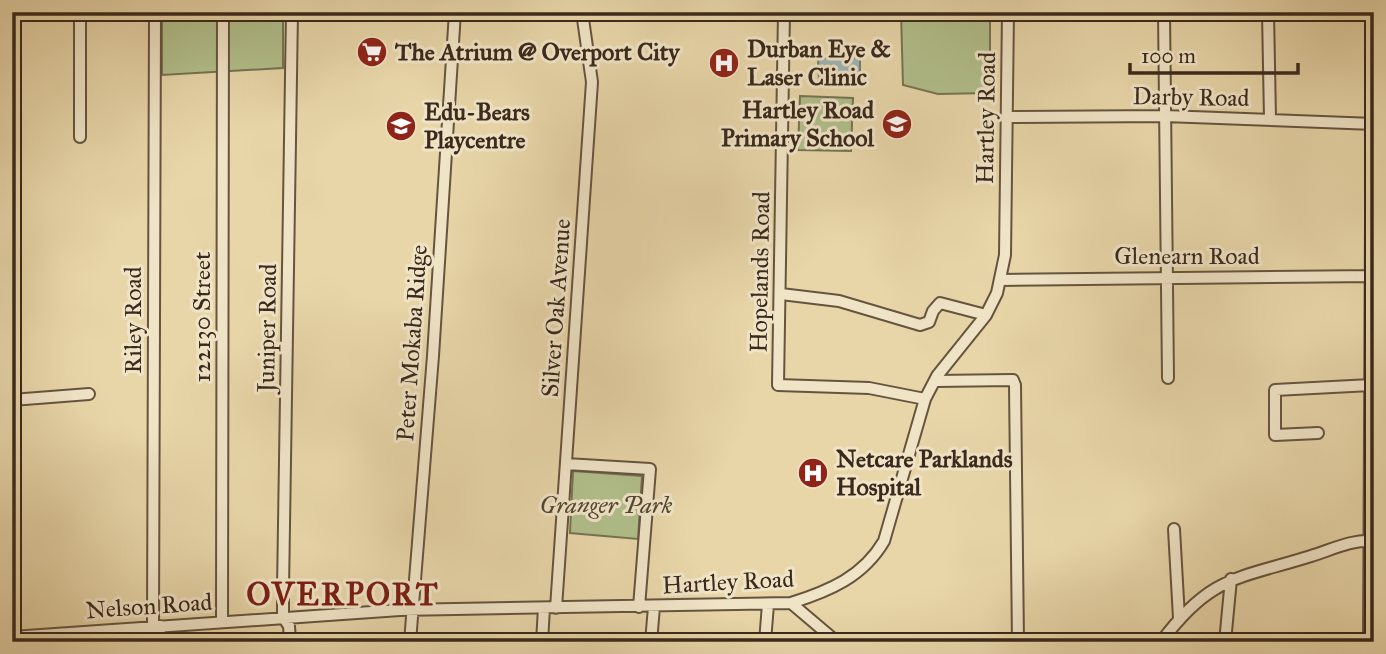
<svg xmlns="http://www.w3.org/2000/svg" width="1386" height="654" viewBox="0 0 1386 654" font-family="'IM FELL Great Primer',serif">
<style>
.green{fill:#b1bf8b;stroke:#767454;stroke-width:2}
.water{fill:#9eb6b5;stroke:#767e78;stroke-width:2}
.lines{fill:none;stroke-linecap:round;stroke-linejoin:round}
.minor-casing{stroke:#66543f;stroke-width:14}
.minor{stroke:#f0e4c7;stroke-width:10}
.labels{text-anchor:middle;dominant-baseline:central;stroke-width:6;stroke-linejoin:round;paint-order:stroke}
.poi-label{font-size:24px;font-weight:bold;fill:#3a291c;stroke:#f0e4c7;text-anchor:start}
.street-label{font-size:24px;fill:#3a291c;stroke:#f0e4c7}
.park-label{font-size:24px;font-style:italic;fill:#524732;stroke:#f0e4c7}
.district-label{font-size:32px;font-weight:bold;letter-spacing:2px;fill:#7a1f14;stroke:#f0e4c7}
</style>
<rect width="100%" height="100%" fill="#e8d6a9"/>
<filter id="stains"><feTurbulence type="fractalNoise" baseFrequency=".00286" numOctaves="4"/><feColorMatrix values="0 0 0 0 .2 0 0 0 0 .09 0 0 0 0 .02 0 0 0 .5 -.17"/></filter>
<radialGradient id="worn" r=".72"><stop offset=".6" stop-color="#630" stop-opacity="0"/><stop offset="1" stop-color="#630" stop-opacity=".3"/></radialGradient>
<path class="green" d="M162 12H283V68L162 75Z
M901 12H990V93L938 94 903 85Z
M800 96 853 98 851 151 798 150Z
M573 471 642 476 638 539 570 533Z"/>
<path class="water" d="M860 57V74L857 79H819L818 58Z"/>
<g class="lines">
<g class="minor-casing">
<path id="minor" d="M784 12 778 385 869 388 925 399
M1164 12 1168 378
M1268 12 1270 119
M1006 117 1165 116 1374 124
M80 137V12
M1000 280 1374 276
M781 294 839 301 920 325 929 322 933 311 940 303 986 315
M935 381 1013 380 1015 385 1018 642
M12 400 89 394
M1318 433 1275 435V390L1371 385
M566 464 650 469 639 607
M1174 529 1179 618
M791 603 837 642
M556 608 592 82 582 12
M222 621 223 12
M153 627 155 12
M12 637 400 610 791 603C829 591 863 577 884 541L925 399 937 376 986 315 997 293 1005 255 1008 12
M160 642V626
M290 642 289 626 283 617V589L292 12
M410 642 433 356 455 12
M542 642 544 608
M651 642 654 607
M765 642 768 604
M1161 642C1211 575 1238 579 1311 556 1331 550 1352 539 1374 541
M1225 642 1231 579
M1369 642 1372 12"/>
</g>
<use href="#minor" class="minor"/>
</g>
<defs>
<g id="supermarket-disc" transform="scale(1.575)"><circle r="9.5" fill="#8f2418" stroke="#f0e4c7"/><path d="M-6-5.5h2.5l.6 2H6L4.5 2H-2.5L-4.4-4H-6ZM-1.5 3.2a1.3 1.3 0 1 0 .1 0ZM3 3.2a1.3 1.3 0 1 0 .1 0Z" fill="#fff"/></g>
<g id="hospital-disc" transform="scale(1.575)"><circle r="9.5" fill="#8f2418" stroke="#f0e4c7"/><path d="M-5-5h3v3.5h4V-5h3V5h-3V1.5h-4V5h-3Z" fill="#fff"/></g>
<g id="school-disc" transform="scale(1.575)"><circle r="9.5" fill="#8f2418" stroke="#f0e4c7"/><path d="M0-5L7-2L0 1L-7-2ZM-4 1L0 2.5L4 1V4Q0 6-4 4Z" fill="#fff"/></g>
</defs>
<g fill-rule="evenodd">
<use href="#supermarket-disc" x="372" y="52"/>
<use href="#hospital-disc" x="724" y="63"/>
<use href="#school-disc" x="897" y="124"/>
<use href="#school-disc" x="401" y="126"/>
<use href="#hospital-disc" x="813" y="473"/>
</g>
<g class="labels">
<g class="poi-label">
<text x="747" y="49">Durban Eye &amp;<tspan x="747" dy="28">Laser Clinic</tspan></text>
<text x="395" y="52">The Atrium @ Overport City</text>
<text x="874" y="110" text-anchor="end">Hartley Road<tspan x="874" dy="28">Primary School</tspan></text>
<text x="424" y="112">Edu-Bears<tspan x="424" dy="28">Playcentre</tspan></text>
<text x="836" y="459">Netcare Parklands<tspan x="836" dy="28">Hospital</tspan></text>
</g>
<g class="street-label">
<text transform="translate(1191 97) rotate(1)">Darby Road</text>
<text transform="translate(986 118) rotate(-89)">Hartley Road</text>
<text x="1187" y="256">Glenearn Road</text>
<text transform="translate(760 272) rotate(-89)">Hopelands Road</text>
<text transform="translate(556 308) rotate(-86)">Silver Oak Avenue</text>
<text transform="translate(202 317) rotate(-90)">122130 Street</text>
<text transform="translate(133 320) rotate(-90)">Riley Road</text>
<text transform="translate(267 328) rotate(-89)">Juniper Road</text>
<text transform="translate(412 343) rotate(-86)">Peter Mokaba Ridge</text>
<text transform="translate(728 582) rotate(-3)">Hartley Road</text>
<text transform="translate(149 606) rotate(-4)">Nelson Road</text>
</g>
<g class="park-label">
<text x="606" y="505">Granger Park</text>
</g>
<g class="district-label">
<text x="343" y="594">OVERPORT</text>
</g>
</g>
<rect width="1386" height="654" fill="none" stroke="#e8d6a9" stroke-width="42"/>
<rect x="14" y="14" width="1358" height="626" fill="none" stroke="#3a291c" stroke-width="3.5"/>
<rect x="21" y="21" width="1344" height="612" fill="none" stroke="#3a291c" stroke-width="2"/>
<path d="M1130 63v10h168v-10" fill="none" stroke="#3a291c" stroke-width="3.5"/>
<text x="1141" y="63" font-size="21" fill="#3a291c" stroke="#f0e4c7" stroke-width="5" paint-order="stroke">100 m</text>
<rect width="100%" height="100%" filter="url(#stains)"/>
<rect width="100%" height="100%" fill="url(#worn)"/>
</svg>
